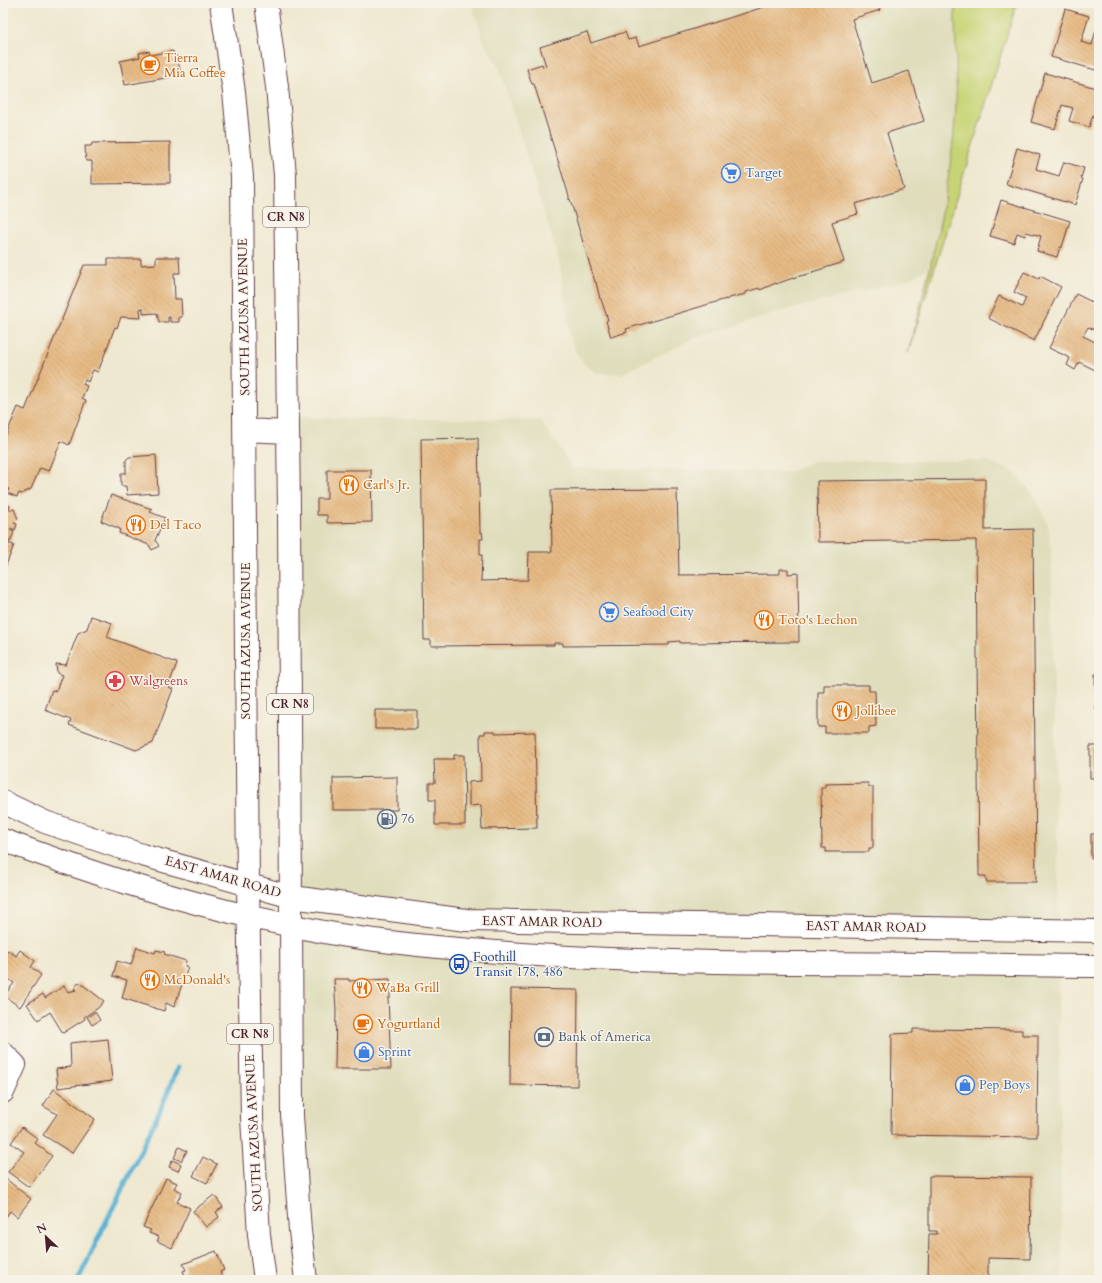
<svg xmlns="http://www.w3.org/2000/svg" width="1102" height="1283" viewBox="0 0 1102 1283" font-family="Cardo,serif">
<style>
.built{fill:#dfddbb}
.grass{fill:#c7d475;stroke:#887a50}
.lines{fill:none;stroke-linecap:round;stroke-linejoin:round}
.stream{stroke:#56b1d4;stroke-width:5}
.building{fill:url(#building-back-hatch)}
.minor-casing{stroke:#633d44;stroke-width:24}
.major-casing{stroke:#633d44;stroke-width:24}
.minor{stroke:#fff;stroke-width:22}
.major{stroke:#fff;stroke-width:22}
.labels{text-anchor:middle;dominant-baseline:central;stroke-width:3;stroke-linejoin:round;paint-order:stroke}
.shield{fill:#f7f3e8;stroke:#7e5f64;stroke-width:1}
.shield-label{font-size:12px;font-weight:bold;fill:#4a1f2b}
.food-label{font-size:13px;fill:#c56008;stroke:#f7f3e8;text-anchor:start}
.shop-label{font-size:13px;fill:#366cbe;stroke:#f7f3e8;text-anchor:start}
.street-label{font-size:13px;fill:#4a1f2b;stroke:#f7f3e8}
.health-label{font-size:13px;fill:#be3a42;stroke:#f7f3e8;text-anchor:start}
.service-label{font-size:13px;fill:#4e5e75;stroke:#f7f3e8;text-anchor:start}
.transit-label{font-size:13px;fill:#164399;stroke:#f7f3e8;text-anchor:start}
</style>
<defs>
<pattern id="building-back-hatch" width="6" height="6" patternUnits="userSpaceOnUse"><rect width="6" height="6" fill="#e6ba83"/><path d="M-1 5l2 2M0 0l6 6M5-1l2 2" fill="none" stroke="#c79f71"/></pattern>
</defs>
<rect width="100%" height="100%" fill="#f7f3e8"/>
<filter id="ink" filterUnits="userSpaceOnUse"><feTurbulence type="fractalNoise" baseFrequency=".025" numOctaves="2"/><feDisplacementMap in="SourceGraphic" scale="8" xChannelSelector="R" yChannelSelector="G"/><feConvolveMatrix kernelMatrix="1 2 1 2 8 2 1 2 1" color-interpolation-filters="sRGB"/></filter>
<filter id="wash" filterUnits="userSpaceOnUse"><feTurbulence type="fractalNoise" baseFrequency=".012" numOctaves="4" result="noise"/><feDisplacementMap in="SourceGraphic" scale="16" xChannelSelector="R" yChannelSelector="G"/><feGaussianBlur stdDeviation="0.9" result="paint"/><feColorMatrix in="noise" values="0 0 0 0 0 0 0 0 0 0 0 0 0 0 0 0 0 1.4 0 .05"/><feComposite in="paint" operator="in"/></filter>
<g filter="url(#wash)">
<rect width="100%" height="100%" fill="#efe8d0"/>
<path class="built" d="M471 3H955V120L950 170 934 253 928 267 916 276 900 282 787 310 695 338 621 374 598 373 586 366 575 351 570 336 559 260 498 65 483 41Z
M288 415 315 418 540 420 573 468 790 472 813 461H989L1012 471 1033 494 1048 524 1051 549 1059 930 475 921 292 897Z
M292 926 399 943 1058 965 1062 1280H306Z"/>
<path class="grass" d="M955 3H1017L908 353C928 277 949 200 955 121 958 82 955 42 955 3Z"/>
<g class="lines">
<path class="stream" d="M78 1280 158 1115 178 1067"/>
</g>
<g id="blocks">
<path class="building" d="M777 3H878L880 10 852 19 872 83 909 71 924 121 887 133 904 189 855 204 858 214 832 222 844 262 812 272 813 273 795 277 796 278 793 279V278L776 284V283L760 290 759 288 746 292V294L729 298 726 300V299L626 329 627 332 611 337 606 321 608 320 601 299H600L596 282H595L570 199 569 200V196L534 84H532L527 69 542 64 543 67 546 66 540 47 587 32 591 43 625 32 628 40 636 38 639 46Z
M1065 9 1089 16 1081 42 1092 45 1096 30 1099 31V71L1051 57Z
M149 51 150 55 173 51 174 57 177 56 180 70H176L177 76 125 85 120 61 140 57 139 53Z
M1045 73 1099 89V106L1096 116 1093 115 1089 127 1069 121 1073 108 1062 105 1055 129 1031 122Z
M170 142V183L92 184V161H86L85 146H91L92 143Z
M1017 148 1040 155 1036 169 1059 176 1064 162 1084 168 1081 178 1083 179 1075 205 1006 184Z
M1001 200 1070 221 1062 247H1060L1057 257 1037 251 1041 236 1026 232 1025 236 1017 233 1014 243 990 236Z
M156 257H179L180 273H174L175 299H181L182 317H179V322H170V317H168V322H159L157 313 143 314V308L140 309 141 318 121 317 117 328 115 327 98 372 93 370 88 382 85 380 83 384 87 386 82 398 86 400 69 445 61 441 49 471 40 468 31 489 21 494 19 493 17 497 7 493 9 489 3 486V442L18 407 25 410 84 265H108V259H141V265L156 264Z
M1024 272 1039 279 1040 276 1061 287 1034 341 988 318 999 296 1022 307 1026 298 1014 292Z
M1076 294 1096 304 1095 305 1099 307V332L1088 327 1083 336 1099 344V361L1095 370 1079 362 1075 370 1067 365 1070 358 1049 348Z
M478 438 480 532H482L483 539H480V555H482L481 581 528 580 529 552H552L551 490 677 489 679 575 780 574V569H788V574L798 573 799 642 680 643V641L669 642V645L563 646V643H554V645L431 646V640H424L421 439Z
M156 455 158 493 127 495 126 486H121V473H126V460L129 457Z
M327 470H371L372 522 327 523V515H317V499H327Z
M985 479V530L1033 529 1036 882H986V876H979L976 540 818 542 817 481Z
M111 495 152 509 150 512 165 518 155 540 159 546 152 550 149 545 119 533 120 529 101 521Z
M3 503 10 506 9 508 11 510 14 509 18 519 14 523 17 524 15 530 11 528V531L14 532 10 542 7 541 6 543 14 545 3 573Z
M91 616 112 623 107 637 177 663 168 687 173 689 153 743 136 750 69 725 71 720 45 710 52 690 56 691 62 675 57 673 56 664 66 665 78 633 87 629Z
M1095 674H1099V711H1096Z
M824 685H869V691H875L876 726 869 727V733H825V727H818V692H824Z
M375 710H417V729H375Z
M485 731H495V733L535 732 537 828 482 829 481 805 469 806V782L481 781 480 734H485Z
M1090 746H1099V778H1090Z
M454 755H464L465 825H435V800H429V783H435L434 759H454Z
M397 777V810H333V778Z
M868 783 869 787H873V848H869V852H826V848H822L821 787H825V784Z
M1091 834H1099V859H1091Z
M137 947 155 953 156 950 165 952 164 954 186 961 185 966 188 967 185 976 183 975 181 982H183L174 1007 166 1003 164 1011 122 998 127 980 113 976 117 961 131 965Z
M8 950 16 956 20 950 35 961 31 967 41 975 20 1007 4 996 14 983 3 975V956Z
M334 979H349V981L390 979V998H388L391 1069H335L336 1009Z
M79 982 104 1001 98 1008 84 1017 85 1019 63 1033 50 1012 38 1020 27 1004 43 994 45 998 64 986 68 992 76 990 74 989Z
M511 989 578 990 577 1086 510 1085Z
M95 1012 100 1020 92 1025 87 1017Z
M913 1029 1022 1030V1035H1038L1037 1137 891 1135 892 1034 913 1033Z
M1097 1034H1099V1063H1098Z
M108 1039 112 1081 58 1088 56 1069 71 1067 70 1043Z
M54 1089 95 1119 72 1153 43 1135 57 1114 43 1106Z
M22 1127 38 1139 35 1143 52 1156 29 1187 8 1172 24 1152 11 1143Z
M179 1147 187 1151 181 1161 174 1158Z
M203 1157 217 1164 207 1183 193 1176Z
M172 1160 181 1164 178 1171 169 1167Z
M929 1176 1031 1177 1030 1259 988 1258V1275H990V1280H928L929 1234H937V1231H929Z
M166 1178 177 1183 174 1188 182 1192 177 1202 190 1208 172 1248 157 1241 159 1237 149 1233 151 1230 143 1227Z
M6 1179 31 1199 17 1217 10 1211 3 1221V1182Z
M214 1195 223 1207 216 1212 219 1217 206 1227 193 1211Z
M216 1251 224 1270 220 1272 223 1280H187L183 1271 186 1270 183 1264Z"/>
</g>
</g>
<g filter="url(#ink)">
<use href="#blocks" fill-opacity="0" stroke="#633d44" stroke-width="1"/>
<g class="lines">
<g class="minor-casing">
<path id="minor" d="M3 1053 15 1065 3 1092"/>
</g>
<g class="major-casing">
<path id="major" d="M221 3 234 92 242 177 248 884 252 1117 259 1235 265 1280
M266 3 277 87 285 175 289 511 292 1116 300 1231 306 1280
M245 430 288 432
M3 802 45 822 142 855 292 897 466 920 1099 931
M3 840C108 880 214 912 324 932 377 942 432 947 485 951 588 960 688 962 792 963 894 963 997 965 1099 966"/>
</g>
<use href="#minor" class="minor"/>
<use href="#major" class="major"/>
</g>
</g>
<defs>
<g id="cafe-ring" transform="scale(1)"><circle r="9.5" fill="#f7f3e8" stroke="#e8710a" stroke-width="1.5"/><path d="M-5.5-4.5H6V0H3Q3 3.5 0 3.5H-2.5Q-5.5 3.5-5.5 0ZM3-3.2v2h1.7v-2ZM-6 4.5H4V6H-6Z" fill="#e8710a"/></g>
<g id="supermarket-ring" transform="scale(1)"><circle r="9.5" fill="#f7f3e8" stroke="#3f7fe0" stroke-width="1.5"/><path d="M-6-5.5h2.5l.6 2H6L4.5 2H-2.5L-4.4-4H-6ZM-1.5 3.2a1.3 1.3 0 1 0 .1 0ZM3 3.2a1.3 1.3 0 1 0 .1 0Z" fill="#3f7fe0"/></g>
<g id="restaurant-ring" transform="scale(1)"><circle r="9.5" fill="#f7f3e8" stroke="#e8710a" stroke-width="1.5"/><path d="M-5-6h1v4h1v-4h1v4h1v-4h1v5L-1.5 .5V6h-2V.5L-5-1ZM5-6V6H3V1.5H1.5Q1.5-4 5-6Z" fill="#e8710a"/></g>
<g id="pharmacy-ring" transform="scale(1)"><circle r="9.5" fill="#f7f3e8" stroke="#e0444e" stroke-width="1.5"/><path d="M-2-6h4v4h4v4h-4v4h-4v-4h-4v-4h4Z" fill="#e0444e"/></g>
<g id="fuel-ring" transform="scale(1)"><circle r="9.5" fill="#f7f3e8" stroke="#5c6f8a" stroke-width="1.5"/><path d="M-5.5-6h7V0h2V4h1.3V-2.5L3-4.5l.8-.8L6-3V5H2.5V1h-1V6h-7ZM-4.2-4.7v3.2H.2V-4.7Z" fill="#5c6f8a"/></g>
<g id="bus-ring" transform="scale(1)"><circle r="9.5" fill="#f7f3e8" stroke="#1a4fb4" stroke-width="1.5"/><path d="M-5-6H5V4H4V6H2V4H-2V6H-4V4H-5ZM-3.5-4V0h7V-4ZM-3.5 1.2v1.5H-2V1.2ZM2 1.2v1.5H3.5V1.2Z" fill="#1a4fb4"/></g>
<g id="bank-ring" transform="scale(1)"><circle r="9.5" fill="#f7f3e8" stroke="#5c6f8a" stroke-width="1.5"/><path d="M-6-4H6V4H-6ZM0-2.3a2.3 2.3 0 1 0 0 4.6a2.3 2.3 0 1 0 0-4.6Z" fill="#5c6f8a"/></g>
<g id="shop-ring" transform="scale(1)"><circle r="9.5" fill="#f7f3e8" stroke="#3f7fe0" stroke-width="1.5"/><path d="M-5-2.5h2.3a2.7 3.5 0 0 1 5.4 0H5L5.5 6h-11ZM-1.5-2.5h3a1.5 2.3 0 0 0-3 0Z" fill="#3f7fe0"/></g>
</defs>
<g fill-rule="evenodd">
<use href="#cafe-ring" x="150" y="65"/>
<use href="#supermarket-ring" x="731" y="173"/>
<use href="#restaurant-ring" x="349" y="485"/>
<use href="#restaurant-ring" x="136" y="525"/>
<use href="#supermarket-ring" x="609" y="612"/>
<use href="#restaurant-ring" x="764" y="620"/>
<use href="#pharmacy-ring" x="115" y="681"/>
<use href="#restaurant-ring" x="842" y="711"/>
<use href="#fuel-ring" x="387" y="819"/>
<use href="#bus-ring" x="459" y="964"/>
<use href="#restaurant-ring" x="150" y="980"/>
<use href="#restaurant-ring" x="362" y="988"/>
<use href="#cafe-ring" x="363" y="1024"/>
<use href="#bank-ring" x="544" y="1037"/>
<use href="#shop-ring" x="364" y="1052"/>
<use href="#shop-ring" x="965" y="1085"/>
</g>
<g class="labels">
<g class="shield">
<rect x="263" y="207" width="46" height="20" rx="3"/>
<rect x="267" y="694" width="46" height="20" rx="3"/>
<rect x="227" y="1024" width="46" height="20" rx="3"/>
</g>
<g class="shield-label">
<text x="286" y="217">CR N8</text>
<text x="290" y="704">CR N8</text>
<text x="250" y="1034">CR N8</text>
</g>
<g class="food-label">
<text x="164" y="58">Tierra<tspan x="164" dy="15">Mia Coffee</tspan></text>
<text x="363" y="485">Carl's Jr.</text>
<text x="150" y="525">Del Taco</text>
<text x="778" y="620">Toto's Lechon</text>
<text x="856" y="711">Jollibee</text>
<text x="164" y="980">McDonald's</text>
<text x="376" y="988">WaBa Grill</text>
<text x="377" y="1024">Yogurtland</text>
</g>
<g class="shop-label">
<text x="745" y="173">Target</text>
<text x="623" y="612">Seafood City</text>
<text x="378" y="1052">Sprint</text>
<text x="979" y="1085">Pep Boys</text>
</g>
<g class="street-label">
<text transform="translate(244 317) rotate(-91)">SOUTH AZUSA AVENUE</text>
<text transform="translate(246 641) rotate(-90)">SOUTH AZUSA AVENUE</text>
<text transform="translate(223 877) rotate(16)">EAST AMAR ROAD</text>
<text transform="translate(542 922) rotate(1)">EAST AMAR ROAD</text>
<text transform="translate(866 927) rotate(1)">EAST AMAR ROAD</text>
<text transform="translate(254 1133) rotate(-93)">SOUTH AZUSA AVENUE</text>
</g>
<g class="health-label">
<text x="129" y="681">Walgreens</text>
</g>
<g class="service-label">
<text x="401" y="819">76</text>
<text x="558" y="1037">Bank of America</text>
</g>
<g class="transit-label">
<text x="473" y="957">Foothill<tspan x="473" dy="15">Transit 178, 486</tspan></text>
</g>
</g>
<rect width="1102" height="1283" fill="none" stroke="#f7f3e8" stroke-width="16"/>
<g transform="translate(46 1237) rotate(334)" stroke="#f7f3e8" stroke-width="3" paint-order="stroke">
<path d="M0-3L7 15L0 10L-7 15Z" fill="#4a1f2b"/>
<text y="-6" font-size="11" font-weight="bold" text-anchor="middle" fill="#4a1f2b">N</text>
</g>
</svg>
